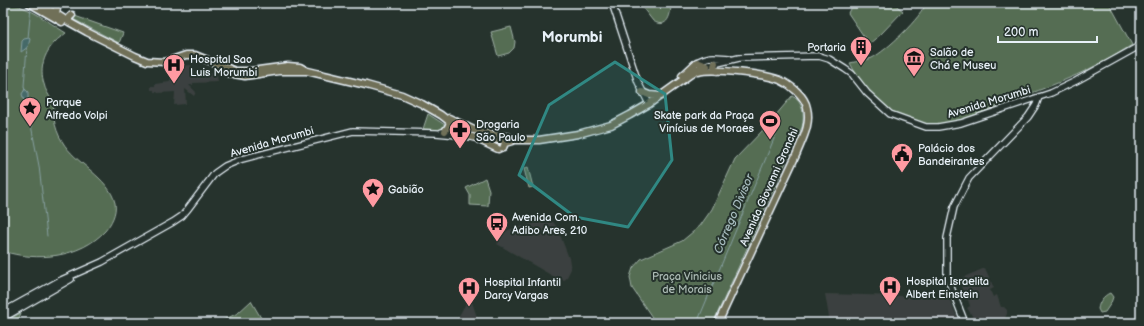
<svg xmlns="http://www.w3.org/2000/svg" width="1144" height="326" viewBox="0 0 1144 326" font-family="'Balsamiq Sans',sans-serif">
<style>
.built{fill:#3a413f}
.green{fill:#556d52;stroke:#9eafa5}
.water{fill:#446967;stroke:#869fa1}
.lines{fill:none;stroke-linecap:round;stroke-linejoin:round}
.stream{stroke:#869fa1;stroke-width:1}
.secondary-casing{stroke:#e8f1f8;stroke-width:8}
.primary-casing{stroke:#e8f1f8;stroke-width:9}
.secondary{stroke:#26332d;stroke-width:5.5}
.primary{stroke:#706f59;stroke-width:6}
.marked{fill:#308883;fill-opacity:0.2;stroke:#308883;stroke-width:3;stroke-linejoin:round}
.labels{text-anchor:middle;dominant-baseline:central;stroke-width:4;stroke-linejoin:round;paint-order:stroke}
.poi-label{font-size:11px;fill:#e8f1f8;stroke:#26332d;text-anchor:start}
.street-label{font-size:11px;fill:#e8f1f8;stroke:#26332d}
.park-label{font-size:11px;fill:#adbcb6;stroke:#26332d}
.water-label{font-size:12px;font-style:italic;fill:#a6bbbe;stroke:#26332d}
.district-label{font-size:15px;font-weight:bold;fill:#e8f1f8;stroke:#26332d}
</style>
<rect width="100%" height="100%" fill="#26332d"/>
<filter id="ink" filterUnits="userSpaceOnUse"><feTurbulence type="fractalNoise" baseFrequency=".025" numOctaves="2"/><feDisplacementMap in="SourceGraphic" scale="8" xChannelSelector="R" yChannelSelector="G"/><feConvolveMatrix kernelMatrix="1 2 1 2 8 2 1 2 1" color-interpolation-filters="sRGB"/></filter>
<g filter="url(#ink)">
<path class="built" d="M191 65 192 74 212 73 213 77 215 76V75L217 76 218 82 193 83V85H189L196 92 194 96 185 89 186 104 174 105 175 92 158 93 157 92H154V90H151V86H155V84L169 82 174 73 178 71 181 66Z
M544 221 553 222 557 227 569 258 571 269 566 279 564 280 556 278 497 244 504 233 508 230Z
M985 268 994 288 990 290 993 297 997 295 1001 307H1004L1007 310V314L1005 318 1002 320 998 321 995 320 987 323H977L967 308 970 306 968 300H965L959 279Z
M825 294 944 297 950 300 960 323H830Z
M469 300 472 302 479 323H455L466 303Z"/>
<path class="green" d="M3 3C25 3 48 22 66 33 63 36 58 38 55 42 44 53 39 69 44 84 45 90 49 95 52 101 54 106 54 112 54 119 55 126 58 135 62 141 75 164 109 177 115 203 117 213 111 224 105 231 80 258 36 262 3 251Z
M639 3H671C671 14 668 30 653 21Z
M853 3H893L903 11 881 34 869 44 848 13Z
M926 3H1109L1132 45C1122 51 1112 58 1101 63 1069 80 1034 92 1000 105 976 114 948 128 921 123 886 116 866 94 850 63 857 61 865 61 872 58 886 51 922 17 926 3Z
M72 15 123 33 119 43 71 18Z
M511 27 515 42 514 48 509 53 498 56 491 32Z
M792 96C803 101 805 116 802 127L713 323H656L632 288 630 277 633 268 641 259 682 241 700 226 712 209 735 159 764 129Z
M428 114 445 125 446 127 441 130 423 129Z
M528 167 533 187 529 188 524 169Z
M485 178 489 190 488 206 470 205V195L466 188Z
M1110 293 1113 297 1111 303 1105 312 1100 313 1098 309C1099 302 1103 296 1110 293Z
M251 301 264 323H217L238 313Z
M21 313 17 323H7L5 321Z"/>
<path class="water" d="M29 38 30 39 28 47 21 52 22 41 24 39Z
M25 89 28 92V101H24L22 94Z
M29 109 34 113 35 118 32 121 28 119 27 110Z"/>
<g class="lines">
<path class="stream" d="M28 38 31 7
M25 91 24 86 27 47
M26 100 28 109
M30 120 39 166 47 236
M697 323 776 134"/>
<g class="secondary-casing">
<path id="secondary" d="M612 3 638 82 649 104
M697 62C710 55 714 57 729 58
M705 66 739 58 819 56 829 59 845 69 852 74 867 93 890 114 926 127H938L961 123 1051 93 1076 81 1141 45
M442 132 459 129 474 130
M3 312 59 281 102 262 173 222 182 216 187 210 215 173 225 166 242 159 353 131 436 133 468 136
M3 318 71 279
M965 323 947 277V238L954 207 969 178 1028 117 1036 105 1039 97"/>
</g>
<g class="primary-casing">
<path id="primary" d="M29 3 62 22
M39 3 69 22 87 32 135 56 147 61 165 62 186 55H195L235 71H251L288 66 300 67 307 71 366 85 402 95 422 104 441 115 468 136 476 138 500 140H539L578 134 611 125 630 115 649 104 698 69 705 66
M54 4 57 8 56 14
M69 22V18L72 15
M715 63 714 66 717 71
M698 72C713 68 765 74 780 80 791 85 805 96 807 108 811 124 803 138 797 153L718 323
M228 73 245 76 279 71H306
M682 76 697 62 707 66
M642 92 649 95 661 96
M449 118 474 130 490 134 509 137
M445 131 448 127 450 122
M479 140 498 149
M503 148 505 143 512 141"/>
</g>
<use href="#secondary" class="secondary"/>
<use href="#primary" class="primary"/>
</g>
</g>
<path class="marked" d="M615 62 665 94 672 160 628 227 575 217 519 175 549 105Z"/>
<defs>
<g id="building-pin" transform="scale(1.15)"><path d="M0 17L-7.5 6A9.5 9.5 0 1 1 7.5 6Z" fill="#ff9aa2" stroke="#26332d"/><path d="M-4-6H4V6H1V3H-1V6H-4ZM-2.5-4.3h1.7v1.8h-1.7ZM.8-4.3h1.7v1.8H.8ZM-2.5-1h1.7V.8h-1.7ZM.8-1h1.7V.8H.8Z" fill="#111"/></g>
<g id="museum-pin" transform="scale(1.15)"><path d="M0 17L-7.5 6A9.5 9.5 0 1 1 7.5 6Z" fill="#ff9aa2" stroke="#26332d"/><path d="M0-6L6-3V-2H-6V-3ZM-5-1h2V3h-2ZM-1-1h2V3h-2ZM3-1h2V3H3ZM-6 4H6V6H-6Z" fill="#111"/></g>
<g id="hospital-pin" transform="scale(1.15)"><path d="M0 17L-7.5 6A9.5 9.5 0 1 1 7.5 6Z" fill="#ff9aa2" stroke="#26332d"/><path d="M-5-5h3v3.5h4V-5h3V5h-3V1.5h-4V5h-3Z" fill="#111"/></g>
<g id="sight-pin" transform="scale(1.15)"><path d="M0 17L-7.5 6A9.5 9.5 0 1 1 7.5 6Z" fill="#ff9aa2" stroke="#26332d"/><path d="M0-6L1.8-2.2L6-1.7L2.9 1.2L3.7 5.4L0 3.3L-3.7 5.4L-2.9 1.2L-6-1.7L-1.8-2.2Z" fill="#111"/></g>
<g id="stadium-pin" transform="scale(1.15)"><path d="M0 17L-7.5 6A9.5 9.5 0 1 1 7.5 6Z" fill="#ff9aa2" stroke="#26332d"/><path d="M0-5a6.5 5 0 1 0 0 10a6.5 5 0 1 0 0-10ZM-3.5-1.8h7v3.6h-7Z" fill="#111"/></g>
<g id="pharmacy-pin" transform="scale(1.15)"><path d="M0 17L-7.5 6A9.5 9.5 0 1 1 7.5 6Z" fill="#ff9aa2" stroke="#26332d"/><path d="M-2-6h4v4h4v4h-4v4h-4v-4h-4v-4h4Z" fill="#111"/></g>
<g id="civic-pin" transform="scale(1.15)"><path d="M0 17L-7.5 6A9.5 9.5 0 1 1 7.5 6Z" fill="#ff9aa2" stroke="#26332d"/><path d="M-.6-6.5H3V-4.5H.6V-3L4-1V1h2V6H-6V1h2V-1L-.6-3ZM-1.2 2.5V6h2.4V2.5Z" fill="#111"/></g>
<g id="bus-pin" transform="scale(1.15)"><path d="M0 17L-7.5 6A9.5 9.5 0 1 1 7.5 6Z" fill="#ff9aa2" stroke="#26332d"/><path d="M-5-6H5V4H4V6H2V4H-2V6H-4V4H-5ZM-3.5-4V0h7V-4ZM-3.5 1.2v1.5H-2V1.2ZM2 1.2v1.5H3.5V1.2Z" fill="#111"/></g>
</defs>
<g fill-rule="evenodd">
<use href="#building-pin" x="861" y="47"/>
<use href="#museum-pin" x="914" y="58"/>
<use href="#hospital-pin" x="174" y="65"/>
<use href="#sight-pin" x="30" y="108"/>
<use href="#stadium-pin" x="770" y="121"/>
<use href="#pharmacy-pin" x="460" y="130"/>
<use href="#civic-pin" x="902" y="154"/>
<use href="#sight-pin" x="373" y="189"/>
<use href="#bus-pin" x="497" y="223"/>
<use href="#hospital-pin" x="890" y="287"/>
<use href="#hospital-pin" x="469" y="288"/>
</g>
<g class="labels">
<g class="poi-label">
<text x="846" y="47" text-anchor="end">Portaria</text>
<text x="930" y="52">Salão de<tspan x="930" dy="13">Chá e Museu</tspan></text>
<text x="190" y="59">Hospital Sao<tspan x="190" dy="13">Luis Morumbi</tspan></text>
<text x="46" y="102">Parque<tspan x="46" dy="13">Alfredo Volpi</tspan></text>
<text x="754" y="115" text-anchor="end">Skate park da Praça<tspan x="754" dy="13">Vinícius de Moraes</tspan></text>
<text x="476" y="124">Drogaria<tspan x="476" dy="13">São Paulo</tspan></text>
<text x="918" y="148">Palácio dos<tspan x="918" dy="13">Bandeirantes</tspan></text>
<text x="388" y="189">Gabião</text>
<text x="512" y="217">Avenida Com.<tspan x="512" dy="13">Adibo Ares, 210</tspan></text>
<text x="906" y="281">Hospital Israelita<tspan x="906" dy="13">Albert Einstein</tspan></text>
<text x="484" y="282">Hospital Infantil<tspan x="484" dy="13">Darcy Vargas</tspan></text>
</g>
<g class="street-label">
<text transform="translate(989 102) rotate(-17)">Avenida Morumbi</text>
<text transform="translate(272 142) rotate(-16)">Avenida Morumbi</text>
<text transform="translate(769 187) rotate(-66)">Avenida Giovanni Gronchi</text>
</g>
<g class="park-label">
<text x="687" y="276">Praça Vinicius<tspan x="687" dy="13">de Morais</tspan></text>
</g>
<g class="water-label">
<text transform="translate(734 214) rotate(-67)">Córrego Divisor</text>
</g>
<g class="district-label">
<text x="572" y="37">Morumbi</text>
</g>
</g>
<rect width="1144" height="326" fill="none" stroke="#26332d" stroke-width="16"/>
<rect x="8" y="8" width="1128" height="310" fill="none" stroke="#e8f1f8" stroke-width="1.5" filter="url(#ink)"/>
<path d="M998 36v6h99v-6" fill="none" stroke="#e8f1f8" stroke-width="2"/>
<text x="1004" y="36" font-size="12" fill="#e8f1f8" stroke="#26332d" stroke-width="3" paint-order="stroke">200 m</text>
</svg>
